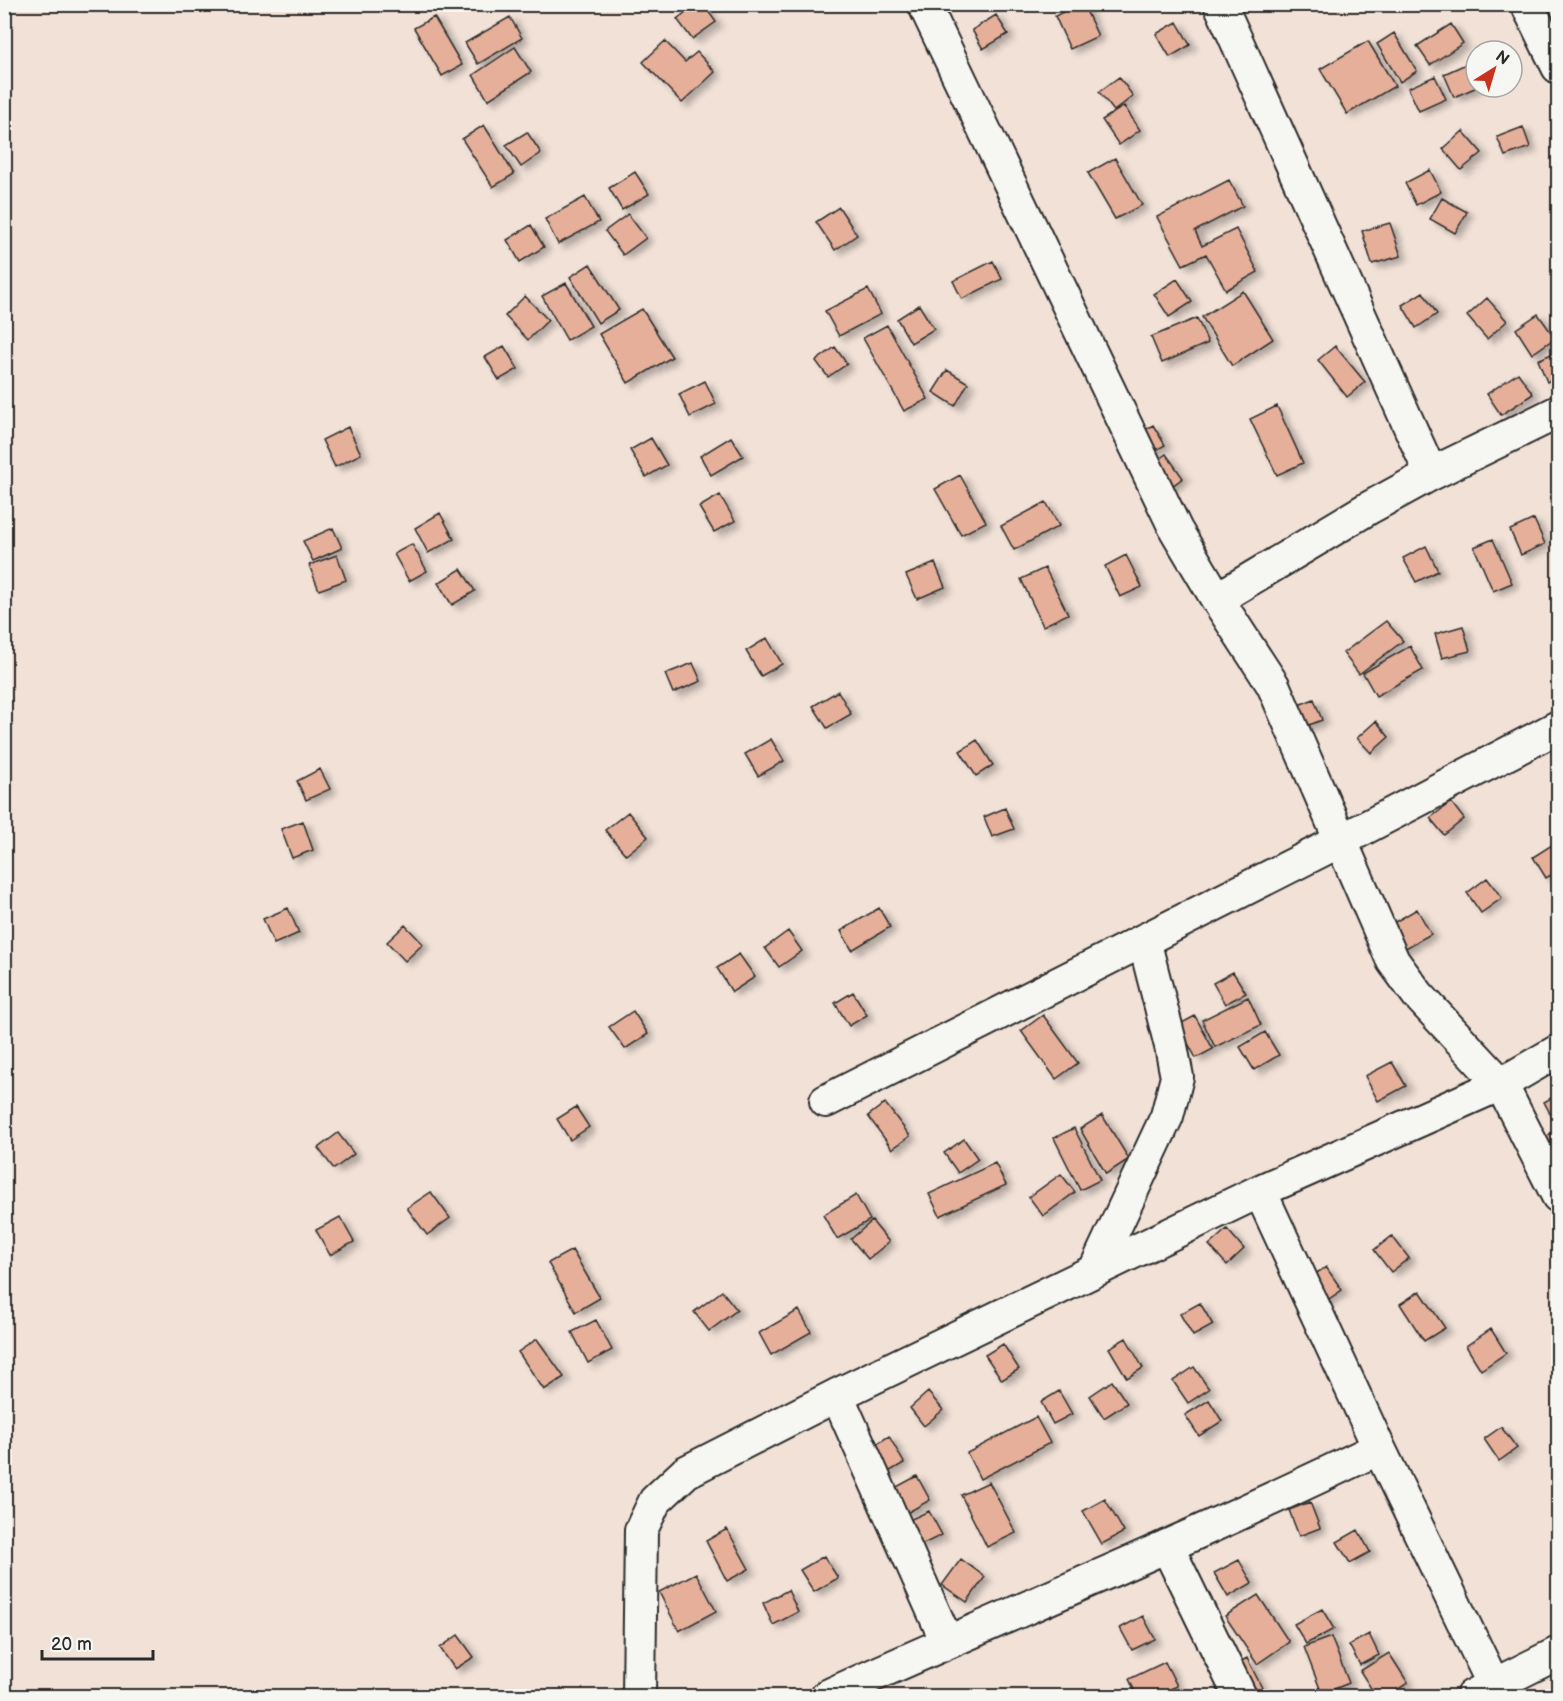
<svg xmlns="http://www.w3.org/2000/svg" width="1563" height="1701" viewBox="0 0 1563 1701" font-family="'Balsamiq Sans',sans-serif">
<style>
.building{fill:#e5af99;stroke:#2b2b2b;stroke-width:1.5;filter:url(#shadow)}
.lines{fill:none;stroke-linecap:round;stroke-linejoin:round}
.minor-casing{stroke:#2b2b2b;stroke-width:36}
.minor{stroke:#f6f6f2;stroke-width:32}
</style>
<defs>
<filter id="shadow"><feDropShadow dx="6" dy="4" stdDeviation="3" flood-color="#0004"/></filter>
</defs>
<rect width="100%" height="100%" fill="#f1e1d7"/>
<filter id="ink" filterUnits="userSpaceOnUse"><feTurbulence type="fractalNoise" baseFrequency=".0167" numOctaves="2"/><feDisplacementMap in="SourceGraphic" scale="12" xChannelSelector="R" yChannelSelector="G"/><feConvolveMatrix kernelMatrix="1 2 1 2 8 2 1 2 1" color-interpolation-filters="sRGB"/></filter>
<g filter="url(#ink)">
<path class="building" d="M697 4H703L716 22 692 39 677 19Z
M1078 4H1083L1098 36 1070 49 1055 16Z
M996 15 1008 34 983 49 972 30Z
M434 17 462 65 442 76 414 28Z
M510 17 522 38 478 64 465 43Z
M1177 22 1190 45 1170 57 1156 34Z
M1451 24 1463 43 1430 65 1417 46Z
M1394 33 1417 71 1400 82 1377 44Z
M665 41 685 62 697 52 715 72 682 103 643 62Z
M1368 41 1395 86 1347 114 1320 69Z
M515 47 531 72 488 100 473 75Z
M1466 64 1477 87 1454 97 1444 74Z
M1435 76 1446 99 1419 111 1408 88Z
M1119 77 1133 96 1114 111 1099 92Z
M1124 106 1140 130 1119 145 1102 120Z
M484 125 514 174 493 187 462 139Z
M1523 127 1530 147 1505 156 1497 137Z
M1463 131 1482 153 1461 170 1443 149Z
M527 132 541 153 521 167 506 145Z
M1115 158 1142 205 1115 219 1088 173Z
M1430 170 1441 192 1416 205 1405 183Z
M635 172 649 194 622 210 609 188Z
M1229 180 1243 206 1195 231 1202 246 1236 229 1258 272 1226 290 1206 254 1183 265 1157 217Z
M585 197 599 222 558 244 545 219Z
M1442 198 1467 212 1455 233 1430 219Z
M839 207 857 235 835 250 816 222Z
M628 214 646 238 623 255 605 231Z
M1390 223 1401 256 1372 264 1362 231Z
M531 225 544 247 520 262 507 240Z
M993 261 1002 279 962 299 953 281Z
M590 264 619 310 598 323 570 277Z
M1177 279 1192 302 1169 317 1154 294Z
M566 283 591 326 567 340 542 296Z
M868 289 881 314 839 336 825 311Z
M1243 291 1273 339 1232 366 1202 317Z
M1423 292 1437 314 1416 328 1402 305Z
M525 296 548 320 528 340 505 316Z
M1487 298 1507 321 1487 339 1467 316Z
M919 305 934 329 911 343 897 319Z
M642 309 672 357 628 383 599 334Z
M1538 314 1555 338 1532 354 1516 329Z
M1197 318 1208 343 1162 363 1151 337Z
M887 325 928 399 904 411 863 338Z
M504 346 518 369 499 380 485 357Z
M1335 346 1365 382 1347 397 1318 360Z
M835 347 847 364 828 377 816 361Z
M1558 351V377L1547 382 1538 360Z
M947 370 968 383 955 406 933 392Z
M1518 373 1533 394 1501 415 1487 394Z
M705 381 716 404 690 417 679 394Z
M1277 406 1303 463 1277 475 1250 419Z
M1153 425 1165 445 1146 456 1134 436Z
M348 427 361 454 335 467 322 440Z
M731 437 743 456 711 475 700 456Z
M651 438 667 465 646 477 630 450Z
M1166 454 1183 478 1162 493 1145 469Z
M960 475 986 522 961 535 935 489Z
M720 495 735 521 714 532 699 507Z
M1046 502 1059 526 1014 550 1001 526Z
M440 513 454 539 428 553 415 528Z
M1534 519 1545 544 1521 555 1510 530Z
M333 528 342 548 313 561 303 541Z
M1493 539 1512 583 1493 591 1474 547Z
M412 544 427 571 409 581 394 554Z
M1426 546 1438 571 1416 582 1403 558Z
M337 555 346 580 319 590 309 565Z
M1126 555 1142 587 1120 597 1105 566Z
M935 563 945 587 917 599 906 575Z
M1045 568 1068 614 1043 626 1021 579Z
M461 569 475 591 452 605 438 583Z
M1386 621 1403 641 1359 674 1343 653Z
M1463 626 1470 651 1442 658 1435 634Z
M767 638 782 664 761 676 746 651Z
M1410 646 1423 670 1376 696 1363 673Z
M693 663 701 681 673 693 665 674Z
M838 691 851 714 827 728 813 706Z
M1314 699 1322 720 1291 732 1283 711Z
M1376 721 1389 737 1371 753 1357 738Z
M771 739 784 761 758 776 745 754Z
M977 740 993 765 976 776 960 751Z
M320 769 330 789 306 800 297 781Z
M1451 802 1464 819 1444 835 1430 818Z
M1005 808 1014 829 992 837 984 817Z
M628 812 648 837 626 855 605 830Z
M303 821 313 850 292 858 281 829Z
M1558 841V871L1546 878 1533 857Z
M1487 878 1502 898 1481 913 1467 893Z
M288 908 299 933 274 944 263 919Z
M879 908 890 927 852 950 841 931Z
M1417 909 1431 934 1384 960 1371 936Z
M405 925 423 944 405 961 387 942Z
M788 931 802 951 779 967 765 948Z
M739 954 755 977 732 992 717 968Z
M1233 972 1246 993 1225 1004 1213 983Z
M853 992 867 1015 849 1026 835 1003Z
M1248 997 1261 1025 1215 1047 1202 1020Z
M633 1011 648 1034 625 1049 609 1027Z
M1043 1015 1078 1063 1056 1079 1021 1031Z
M1195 1016 1213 1049 1196 1058 1178 1025Z
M1265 1032 1279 1055 1254 1070 1240 1047Z
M1392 1062 1406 1086 1378 1101 1365 1076Z
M1558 1094V1122L1556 1124 1544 1102Z
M885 1103 910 1136 892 1149 868 1116Z
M576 1107 589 1127 570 1140 557 1119Z
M1102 1115 1129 1159 1106 1174 1080 1129Z
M1558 1127V1154L1545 1138Z
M1074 1128 1100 1180 1080 1190 1054 1138Z
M338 1133 354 1154 334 1169 318 1148Z
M964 1139 978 1159 958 1173 944 1153Z
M995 1163 1006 1185 940 1216 929 1194Z
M1061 1174 1075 1192 1043 1216 1029 1197Z
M431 1192 450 1218 427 1235 407 1208Z
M856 1195 870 1220 837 1239 823 1215Z
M340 1217 354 1242 330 1255 316 1230Z
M872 1221 889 1242 868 1259 851 1239Z
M1227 1229 1244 1249 1227 1265 1209 1245Z
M1392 1236 1409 1258 1391 1272 1374 1250Z
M572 1250 600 1298 576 1312 548 1263Z
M1326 1267 1342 1290 1317 1307 1301 1283Z
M722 1291 737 1310 709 1331 694 1312Z
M1420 1291 1445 1328 1424 1341 1400 1304Z
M1200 1303 1213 1325 1193 1336 1180 1314Z
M799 1310 811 1332 771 1355 759 1333Z
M596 1320 612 1350 588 1363 572 1332Z
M1491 1329 1506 1353 1481 1370 1466 1346Z
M1126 1338 1143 1368 1127 1378 1109 1348Z
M537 1339 564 1377 544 1390 518 1352Z
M1003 1344 1019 1369 1002 1380 985 1355Z
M1194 1367 1209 1389 1188 1403 1173 1381Z
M1112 1381 1127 1403 1104 1418 1090 1396Z
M1059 1391 1072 1414 1053 1424 1041 1402Z
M928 1392 943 1410 924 1426 910 1408Z
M1209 1400 1222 1421 1199 1436 1185 1415Z
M1036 1417 1050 1443 980 1479 967 1453Z
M1501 1427 1517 1448 1499 1461 1484 1439Z
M889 1436 904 1463 885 1474 870 1448Z
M917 1476 930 1500 905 1514 891 1490Z
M989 1482 1016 1533 987 1547 961 1495Z
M1105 1499 1124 1532 1102 1544 1083 1511Z
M1310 1502 1320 1528 1299 1536 1289 1510Z
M929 1511 942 1535 919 1546 907 1521Z
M727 1529 749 1569 727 1581 706 1541Z
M1358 1530 1370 1552 1350 1563 1337 1542Z
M824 1556 838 1578 814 1592 800 1570Z
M961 1559 985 1577 967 1602 942 1585Z
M1239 1560 1252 1583 1228 1597 1214 1573Z
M696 1573 716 1611 679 1631 659 1592Z
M788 1590 798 1612 773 1625 763 1603Z
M1258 1595 1289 1642 1257 1664 1225 1616Z
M1322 1609 1334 1629 1306 1644 1294 1624Z
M1143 1616 1155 1639 1132 1650 1120 1628Z
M1369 1634 1379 1655 1360 1665 1349 1645Z
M458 1635 474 1657 455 1669 440 1648Z
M1331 1637 1349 1683 1322 1694 1304 1647Z
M1389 1653 1408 1683 1387 1696H1376L1360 1671Z
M1247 1658 1266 1696H1238L1225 1670Z
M1165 1662 1177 1686 1156 1696H1137L1129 1679Z"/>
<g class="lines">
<g class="minor-casing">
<path id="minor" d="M924 4 1176 530 1217 599 1273 685 1393 961 1418 995 1501 1084 1558 1196
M1220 4 1431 474
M1527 4 1558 67
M1217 599 1367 509 1431 474 1558 412
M826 1101 1340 841 1558 727
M1260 1191 1379 1448 1499 1696
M1095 1270 1167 1116 1177 1077 1171 1046 1144 940
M837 1395 947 1642
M1167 1546 1240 1696
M639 1696 641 1530 655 1501 686 1472 837 1395 1260 1191 1501 1084 1558 1051
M827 1696C1011 1613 1198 1536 1379 1448
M1472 1696 1558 1653"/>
</g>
<use href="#minor" class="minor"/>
</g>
</g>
<rect width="1563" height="1701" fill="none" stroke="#f6f6f2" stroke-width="24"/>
<rect x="12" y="12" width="1539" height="1677" fill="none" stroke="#2b2b2b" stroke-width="2" filter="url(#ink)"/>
<g transform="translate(1494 69) rotate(37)"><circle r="28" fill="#f6f6f2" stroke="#a5a5a2" stroke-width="1.5"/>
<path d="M0-4.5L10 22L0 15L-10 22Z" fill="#c8321e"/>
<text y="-9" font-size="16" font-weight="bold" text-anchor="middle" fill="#2b2b2b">N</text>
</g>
<path d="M42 1650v9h111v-9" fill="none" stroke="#2b2b2b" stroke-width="3"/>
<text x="51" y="1650" font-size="18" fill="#2b2b2b" stroke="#f6f6f2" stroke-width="4.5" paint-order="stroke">20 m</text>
</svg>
